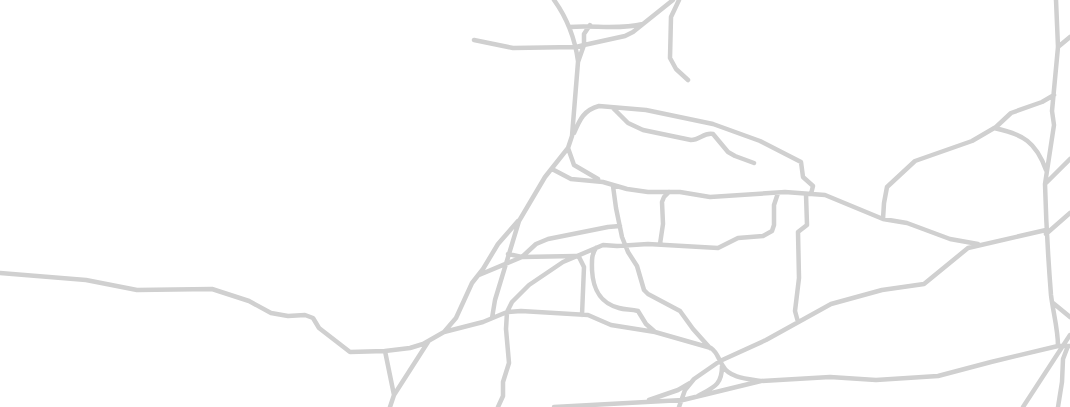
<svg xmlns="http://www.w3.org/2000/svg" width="1070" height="407" viewBox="0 0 1070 407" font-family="Signika,sans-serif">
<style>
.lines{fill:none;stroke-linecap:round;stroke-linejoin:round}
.street{stroke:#d0d0d0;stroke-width:4.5}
</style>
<rect width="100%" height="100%" fill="#fff"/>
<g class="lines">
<path class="street" d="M554 0C567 18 575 39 578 61
M679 0 671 17 670 58 676 69 688 80
M569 27C594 25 618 30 643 24
M474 40 513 48 576 47 584 45V34L590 25
M1058 47 1070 37
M613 108 628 123 643 130 691 140C700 140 704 132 713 134L728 152 735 156 754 163
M994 128C1023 134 1036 142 1046 170
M574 133C580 119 584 110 599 106L646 110 713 124 760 141 801 162 803 177 813 186 811 194
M568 148 574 165 598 179
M552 169 571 179 603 182 627 189 648 192H680L710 197 785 192 825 195 883 219 907 223 950 239 978 244
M1045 184 1054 125 1052 111 1058 47 1056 0
M613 186 616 208 622 237 628 252 637 266 644 290 648 294 680 311 693 329 710 348
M883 219 884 203 887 187 915 161 972 141 996 127 1011 113 1042 102 1054 95
M1046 234 1070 213
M660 244 663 224 662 202 664 197 669 192
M596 248C591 255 592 262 592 270 593 288 599 303 619 308 625 310 631 309 638 311L646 324 654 331
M508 254 522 257 576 256 579 257 584 267 582 315
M0 273 86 280 137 290 212 289 249 301 271 313 288 316 305 315 313 318 319 328 350 352 385 351 410 348 423 344 444 332 483 322 507 312 521 311 588 315 611 325 655 332 711 348C718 353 718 359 723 366 729 378 749 379 761 381
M479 275 522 257 536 244 548 239 608 227 620 226
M1053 303 1070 317
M492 318 495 300 519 221 545 177 568 148 572 136 578 62 584 45 625 36 633 32 673 0
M798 322 795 311 799 278 798 232 807 225 806 194
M444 332 456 318 472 283 483 269 498 244 518 221
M1058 346C1058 329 1053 312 1051 295 1048 257 1046 221 1045 184L1070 159
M385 351 394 395 390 407
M394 395 428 342
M698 396C714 387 722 385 722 366
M649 400 678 390 690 383
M498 407 503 396V382L509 363 506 329 507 312 512 302 529 285 563 262 603 245 617 246 648 244 718 248 738 238 763 236 772 231 774 225V205L778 193
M554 407 683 400 761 381 830 377 876 380 938 376 991 362 1058 346H1070
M679 407 685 390 694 379 720 361 766 340 831 304 882 290 924 284 968 248 1046 230
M1023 407 1070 335
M1058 407 1062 382 1063 359 1068 346"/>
</g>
</svg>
